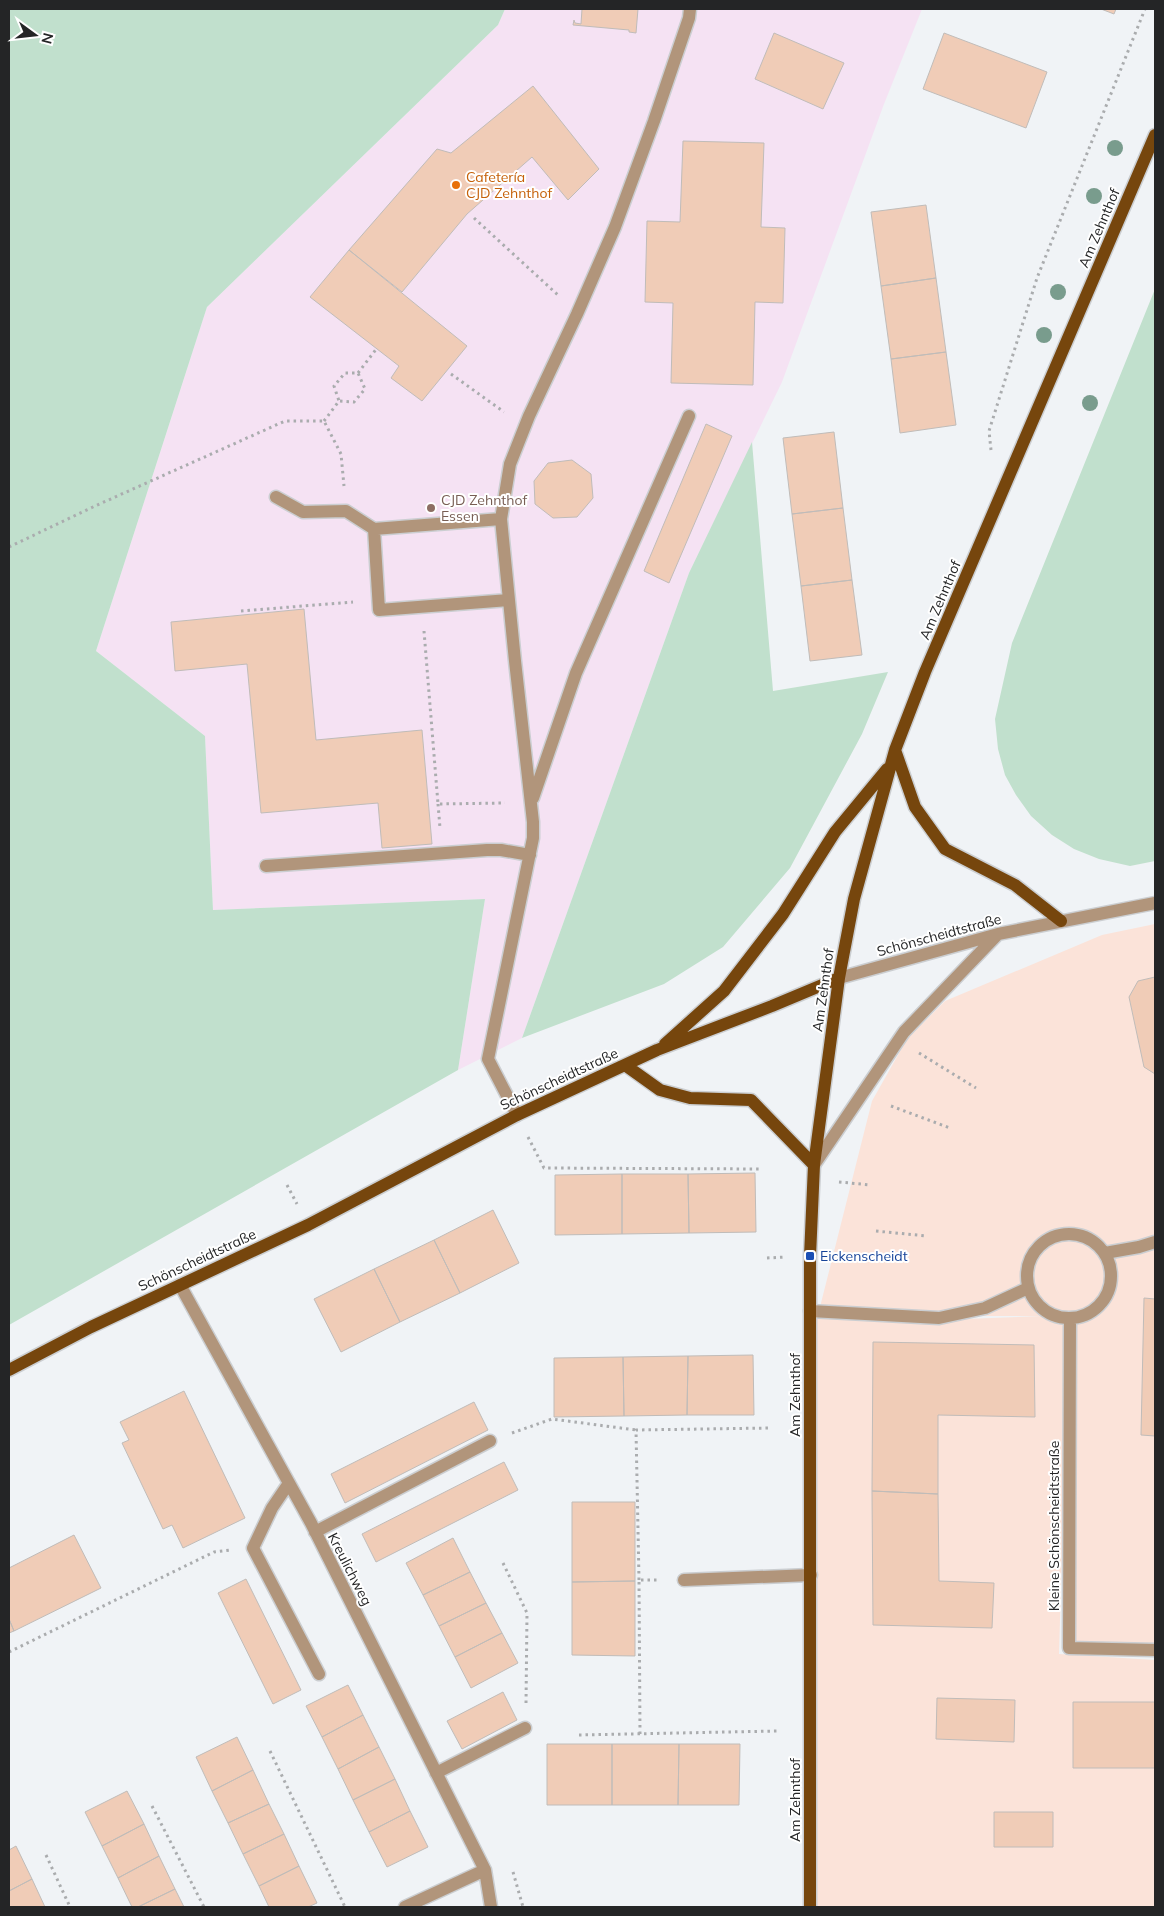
<svg xmlns="http://www.w3.org/2000/svg" width="1164" height="1916" viewBox="0 0 1164 1916" font-family="Mulish,sans-serif">
<style>
.commercial{fill:#fbe3d9}
.education{fill:#f5e2f3}
.green{fill:#c1e0cd}
.building{fill:#f0ccb7;stroke:#c0bcb9}
.lines{fill:none;stroke-linecap:round;stroke-linejoin:round}
.minor-casing{stroke:#cbced1;stroke-width:15}
.major-casing{stroke:#cbced1;stroke-width:15}
.path{stroke:#aaacae;stroke-width:3;stroke-dasharray:2.5 4;stroke-linecap:butt}
.minor{stroke:#b1957b;stroke-width:12}
.major{stroke:#76460d;stroke-width:12}
.tree{fill:#799c8d}
.food-dot{fill:#e8710a;stroke:#fff;stroke-width:2}
.education-dot{fill:#8d6e63;stroke:#fff;stroke-width:2}
.transit-dot{fill:#1a4fb4;stroke:#fff;stroke-width:2}
.labels{text-anchor:middle;dominant-baseline:central;stroke-width:4;stroke-linejoin:round;paint-order:stroke}
.food-label{font-size:14px;fill:#c56008;stroke:#fff;text-anchor:start}
.street-label{font-size:14px;fill:#242526;stroke:#fff}
.education-label{font-size:14px;fill:#785e54;stroke:#fff;text-anchor:start}
.transit-label{font-size:14px;fill:#164399;stroke:#fff;text-anchor:start}
</style>
<rect width="100%" height="100%" fill="#f0f3f6"/>
<path class="commercial" d="M1155 924V1654L1074 1646 1069 1316 1059 1654 1155 1660V1907H817L815 1315 939 1320 1042 1316H939L820 1307 872 1101 907 1039 945 1001 1102 935Z"/>
<path class="education" d="M505 9H922L884 104 782 382 689 573 522 1038 458 1070 485 899 213 910 205 736 96 651 207 307 498 25Z"/>
<path class="green" d="M9 9H505L498 25 207 307 96 651 205 736 213 910 485 899 458 1070 9 1325Z
M1155 289V861L1130 866 1099 859 1074 849 1052 835 1031 816 1016 795 1005 775 998 749 995 719 1012 643Z
M752 442 773 691 888 672 862 734 790 868 723 947 664 984 522 1038 689 573Z"/>
<path class="building" d="M582 9H638L636 33 629 32V30L573 25 574 20 575 23 581 24Z
M1101 9H1116L1114 14Z
M774 33 844 63 823 109 755 79Z
M944 33 1047 72 1026 128 923 89Z
M533 86 599 169 568 200 532 157 467 214 402 292 349 250 437 149 451 153Z
M683 141 764 143 761 227 785 228 783 303 755 302 753 385 671 383 673 303 645 302 647 221 680 222Z
M926 205 936 278 881 286 871 212Z
M349 250 467 346 422 401 391 378 399 366 310 297Z
M936 278 946 352 891 359 881 286Z
M946 352 956 425 900 433 891 359Z
M706 424 732 436 669 583 644 571Z
M834 432 843 508 792 514 783 438Z
M572 460 591 474 593 498 577 517 553 518 535 504 534 481 548 463Z
M843 508 852 580 801 586 792 514Z
M852 580 862 655 810 661 801 586Z
M304 609 316 740 422 730 432 844 382 848 378 803 261 813 247 664 175 671 171 622Z
M1155 977V1074L1144 1067 1129 997 1138 981Z
M755 1173 756 1232 689 1233 688 1174Z
M622 1174H688L689 1233 622 1234Z
M622 1174V1234L555 1235V1175Z
M493 1210 519 1263 460 1293 434 1240Z
M434 1240 460 1293 400 1322 374 1269Z
M374 1269 400 1322 341 1352 314 1299Z
M1144 1298 1155 1299V1436L1141 1435Z
M873 1342 1034 1345 1035 1417 938 1415V1494L872 1491Z
M753 1355 754 1415H687L688 1356Z
M688 1356 687 1415 624 1416 623 1357Z
M623 1357 624 1416 554 1417V1358Z
M184 1391 245 1518 183 1548 172 1525 163 1529 122 1443 129 1440 120 1422Z
M474 1402 488 1430 345 1503 331 1474Z
M504 1462 518 1490 376 1562 362 1534Z
M872 1491 938 1494 939 1581 994 1583 992 1628 873 1625Z
M572 1502H635V1581L572 1582Z
M74 1535 101 1588 14 1631 9 1619V1568Z
M453 1538 470 1572 423 1595 406 1563Z
M470 1572 486 1603 439 1626 423 1595Z
M246 1579 301 1690 273 1704 218 1593Z
M635 1581V1656L572 1655V1582Z
M486 1603 502 1633 455 1657 439 1626Z
M9 1619 14 1631 9 1633Z
M502 1633 518 1663 471 1688 455 1657Z
M348 1685 363 1715 322 1737 306 1706Z
M503 1692 517 1720 462 1749 447 1721Z
M937 1698 1015 1700 1014 1742 936 1739Z
M1073 1702H1155V1768H1073Z
M363 1715 379 1747 338 1769 322 1737Z
M237 1737 253 1770 212 1791 196 1757Z
M547 1744H612V1805H547Z
M612 1744H679L678 1805H612Z
M679 1744H740L739 1805H678Z
M379 1747 395 1779 353 1800 338 1769Z
M253 1770 269 1804 228 1823 212 1791Z
M395 1779 410 1811 369 1832 353 1800Z
M127 1791 144 1824 102 1846 85 1812Z
M269 1804 284 1834 243 1854 228 1823Z
M410 1811 428 1847 387 1867 369 1832Z
M994 1812H1053V1847H994Z
M144 1824 159 1856 118 1878 102 1846Z
M284 1834 299 1866 259 1886 243 1854Z
M16 1846 32 1879 9 1891V1850Z
M159 1856 175 1889 138 1907H132L118 1878Z
M299 1866 317 1903 308 1907H269L259 1886Z
M32 1879 45 1907H9V1891Z
M175 1889 184 1907H138Z"/>
<g class="lines">
<g class="minor-casing">
<path id="minor" d="M276 497 303 512 346 511 374 529
M501 519 374 529 379 610 509 600
M533 798 576 673 689 416
M266 866 487 850H501L530 855
M839 978 998 934 1155 903
M517 1115 488 1059 533 838V822L515 661 501 519 510 464 529 416 577 314 615 227 654 121 689 18 690 9
M814 1165 904 1032 996 936
M1027 1276a42 42 0 1 1 84 0a42 42 0 1 1-84 0Z
M1105 1253 1139 1247 1155 1242
M180 1285 311 1523 485 1870 491 1907
M810 1311 939 1318 985 1308 1028 1288
M1070 1318 1069 1648 1155 1650
M289 1483 272 1508 253 1548 319 1674
M315 1532 490 1441
M684 1580 811 1575
M436 1773 525 1728
M405 1907 485 1870"/>
</g>
<g class="major-casing">
<path id="major" d="M895 750 915 807 945 849 1015 885 1061 921
M665 1044 724 991 783 914 835 832 887 769
M625 1065 660 1090 690 1098 751 1100 814 1165
M9 1370 91 1327 308 1225 517 1115 657 1050 772 1006 839 978
M810 1907V1256L814 1165 839 978 854 899 895 750 925 672 1155 135"/>
</g>
<path class="path" d="M474 218 559 296
M358 373 377 348
M451 374 504 412
M324 421 339 401 354 402 365 389 358 373H345L334 386 339 401
M991 450 989 431 1037 278 1145 9
M9 547 95 506 285 421H324L341 454 344 486
M241 611 353 602
M424 631 438 804 505 803
M438 804 440 828
M919 1053 976 1088
M891 1106 950 1128
M528 1137 544 1168 761 1169
M839 1182 871 1185
M287 1185 297 1204
M876 1231 927 1236
M767 1258 786 1257
M512 1433 552 1419 636 1430
M503 1563 527 1613 526 1704
M639 1580 636 1430 770 1428
M9 1652 214 1552 230 1550
M640 1734 639 1580H659
M579 1735 777 1731
M270 1751 345 1907
M152 1806 204 1907
M46 1855 70 1907
M513 1872 523 1907"/>
<use href="#minor" class="minor"/>
<use href="#major" class="major"/>
</g>
<g class="tree">
<circle cx="1115" cy="148" r="8"/>
<circle cx="1094" cy="196" r="8"/>
<circle cx="1058" cy="292" r="8"/>
<circle cx="1044" cy="335" r="8"/>
<circle cx="1090" cy="403" r="8"/>
</g>
<circle class="food-dot" cx="456" cy="185" r="5"/>
<circle class="education-dot" cx="431" cy="508" r="5"/>
<rect class="transit-dot" x="805" y="1251" width="10" height="10" rx="2.5"/>
<g class="labels">
<g class="food-label">
<text x="466" y="177">Cafetería<tspan x="466" dy="16">CJD Zehnthof</tspan></text>
</g>
<g class="street-label">
<text transform="translate(1099 228) rotate(-67)">Am Zehnthof</text>
<text transform="translate(940 600) rotate(-67)">Am Zehnthof</text>
<text transform="translate(939 935) rotate(-15)">Schönscheidtstraße</text>
<text transform="translate(823 990) rotate(-82)">Am Zehnthof</text>
<text transform="translate(559 1079) rotate(-25)">Schönscheidtstraße</text>
<text transform="translate(197 1260) rotate(-25)">Schönscheidtstraße</text>
<text transform="translate(795 1395) rotate(-90)">Am Zehnthof</text>
<text transform="translate(1054 1526) rotate(-90)">Kleine Schönscheidtstraße</text>
<text transform="translate(350 1569) rotate(63)">Kreulichweg</text>
<text transform="translate(795 1800) rotate(-90)">Am Zehnthof</text>
</g>
<g class="education-label">
<text x="441" y="500">CJD Zehnthof<tspan x="441" dy="16">Essen</tspan></text>
</g>
<g class="transit-label">
<text x="820" y="1256">Eickenscheidt</text>
</g>
</g>
<rect width="1164" height="1916" fill="none" stroke="#242526" stroke-width="20"/>
<g transform="translate(35 35) rotate(105)" stroke="#ffffff" stroke-width="4" paint-order="stroke">
<path d="M0-4L9 19L0 12L-9 19Z" fill="#242526"/>
<text y="-8" font-size="14" font-weight="bold" text-anchor="middle" fill="#242526">N</text>
</g>
</svg>
